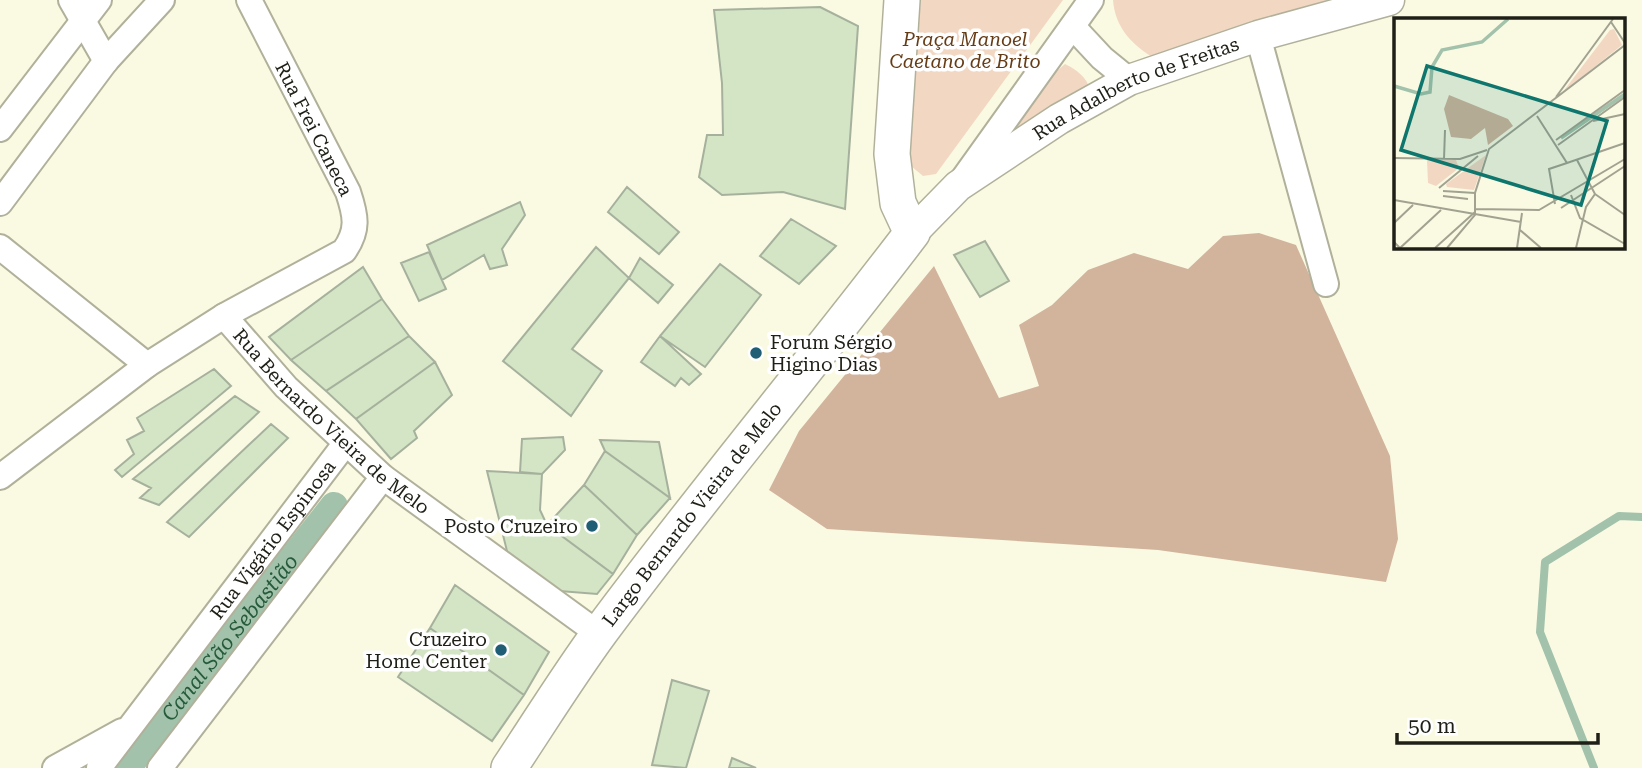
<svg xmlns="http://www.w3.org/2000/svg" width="1642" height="768" viewBox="0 0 1642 768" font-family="'Roboto Serif',serif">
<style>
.green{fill:#f2d8c3}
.forest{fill:#d2b49d}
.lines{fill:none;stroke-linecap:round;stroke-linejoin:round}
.stream{stroke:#a2c2ab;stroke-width:8}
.canal{stroke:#a2c2ab;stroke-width:28}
.building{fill:#d3e5c5;stroke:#a6b19d;stroke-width:2}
.minor-casing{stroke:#b1b19b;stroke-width:28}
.tertiary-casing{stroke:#b1b19b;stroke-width:33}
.secondary-casing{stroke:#b1b19b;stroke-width:38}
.minor{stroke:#fff;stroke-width:24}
.tertiary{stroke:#fff;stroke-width:30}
.secondary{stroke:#fff;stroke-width:35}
.poi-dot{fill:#1f5e74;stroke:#fff;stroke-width:2.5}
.labels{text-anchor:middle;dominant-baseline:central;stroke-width:7;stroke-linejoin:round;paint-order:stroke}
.park-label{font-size:19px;font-style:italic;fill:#653c16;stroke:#fff}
.street-label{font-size:19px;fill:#1f1f17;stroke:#fff}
.poi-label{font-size:19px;fill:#1f1f17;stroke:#fff;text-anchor:end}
.water-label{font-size:21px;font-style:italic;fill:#255a3a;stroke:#fff}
.inset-river{fill:none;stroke:#a2c2ab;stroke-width:3.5}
.inset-road{fill:none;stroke:#a2a291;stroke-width:2}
.view{fill:#0f766e;fill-opacity:0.15;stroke:#0f766e;stroke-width:3.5}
.inset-edge{fill:none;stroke:#1f1f17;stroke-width:3.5}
</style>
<rect width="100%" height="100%" fill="#fafae3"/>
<path class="green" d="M919 0H1063L936 174 923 176 911 166 906 155Z
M1113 0H1352L1156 59C1133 46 1115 28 1113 0Z
M1065 64C1077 70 1087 77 1090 90L989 154 1051 76Z"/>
<path class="forest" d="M1259 233 1296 245 1390 456 1398 539 1386 582 1158 550 827 529 769 490 799 431 934 266 999 398 1039 386 1019 325 1052 305 1088 270 1134 253 1188 269 1223 236Z"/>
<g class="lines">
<path class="stream" d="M1594 768 1540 632 1545 562 1619 516 1642 517"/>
<path class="canal" id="s1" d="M127 768 334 506"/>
</g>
<path class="building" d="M820 7 858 26 845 209 783 192 722 195 699 177 707 135H723L722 83 714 10Z
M627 187 679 232 659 254 608 212Z
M520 202 525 215 502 249 507 265 490 269 484 255 442 280 427 245Z
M791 219 836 246 799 284 760 256Z
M985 241 1009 281 980 297 954 255Z
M596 247 629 278 572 349 602 371 571 416 503 361Z
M429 252 446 289 419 301 401 263Z
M640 258 673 285 658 303 629 278Z
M720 264 761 295 705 367 660 336Z
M363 267 382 299 291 360 269 337Z
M382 299 409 336 326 391 291 360Z
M409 336 435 362 356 419 326 391Z
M660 336 701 374 689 385 681 378 675 386 641 362Z
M435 362 452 395 414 431 417 438 391 459 356 419Z
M214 369 231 386 122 477 115 470 134 454 127 440 144 431 137 418Z
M235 396 259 412 159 505 140 498 151 488 133 479Z
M271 424 288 438 189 537 167 522Z
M563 437 565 450 542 474 520 472 522 439Z
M600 440 659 442 670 498 605 451Z
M605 451 670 498 637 535 584 485Z
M487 471 542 474 540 510 547 525 613 574 597 594 547 590 510 563Z
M584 485 637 535 613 574 547 525Z
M455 585 549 652 524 695 430 628Z
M430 628 524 695 492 741 398 677Z
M672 680 709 691 686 768 652 765Z
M732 758 756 768H729Z"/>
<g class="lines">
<g class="minor-casing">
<g id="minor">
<path d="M71 0 106 61"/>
<path d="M1074 28 1102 58 1129 80"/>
<path d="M1258 36 1326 284"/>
<path d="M0 129 99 0"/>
<path d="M963 179 1091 0"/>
<path d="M0 203 106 61 162 0"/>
<path d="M0 247 147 365"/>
<path d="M224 316 344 251C359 230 356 216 348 192L249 0"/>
<path id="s2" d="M0 477 147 365 224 316 286 387 383 477 599 634"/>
<path d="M55 768 122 731"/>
<path id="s3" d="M99 768 345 444"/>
<path d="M160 768 383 477"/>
</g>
</g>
<g class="tertiary-casing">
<g id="tertiary">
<path id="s4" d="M912 233 958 186 1059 119 1129 80 1258 36 1389 0"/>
</g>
</g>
<g class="secondary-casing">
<g id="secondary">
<path id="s5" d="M509 768C539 723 568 676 601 631 701 496 810 367 912 233L898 203 892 154 902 0"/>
</g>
</g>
<use href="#minor" class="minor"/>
<use href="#tertiary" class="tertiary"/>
<use href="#secondary" class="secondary"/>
</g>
<g class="poi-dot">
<circle cx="756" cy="353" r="7"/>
<circle cx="592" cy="526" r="7"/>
<circle cx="501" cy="650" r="7"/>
</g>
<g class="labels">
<g class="park-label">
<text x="965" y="39">Praça Manoel<tspan x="965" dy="22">Caetano de Brito</tspan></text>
</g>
<g class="street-label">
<text stroke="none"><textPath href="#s4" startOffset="270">Rua Adalberto de Freitas</textPath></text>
<text transform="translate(314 129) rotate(63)">Rua Frei Caneca</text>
<text stroke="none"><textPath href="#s2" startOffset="427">Rua Bernardo Vieira de Melo</textPath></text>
<text stroke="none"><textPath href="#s5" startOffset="313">Largo Bernardo Vieira de Melo</textPath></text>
<text stroke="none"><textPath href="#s3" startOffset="287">Rua Vigário Espinosa</textPath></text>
</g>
<g class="poi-label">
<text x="770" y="342" text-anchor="start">Forum Sérgio<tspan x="770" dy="22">Higino Dias</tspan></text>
<text x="578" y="526">Posto Cruzeiro</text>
<text x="487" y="639">Cruzeiro<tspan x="487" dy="22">Home Center</tspan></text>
</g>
<g class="water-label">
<text stroke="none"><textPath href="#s1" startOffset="166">Canal São Sebastião</textPath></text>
</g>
</g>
<g transform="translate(1394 18)">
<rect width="231" height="231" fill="#fafae3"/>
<path d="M220 11 228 27 168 75 216 12ZM92 137 80 172 53 169 52 166ZM33 142H62L65 150 42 168 34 165Z" fill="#f2d8c3"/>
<path d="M55 77 114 101 119 108 94 127 91 110 77 121 57 119 50 91Z" fill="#d2b49d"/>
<path class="inset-river" d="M0 68 27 76 36 74 38 49 48 32 88 24 114 1M167 120 231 76"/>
<path class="inset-road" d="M217 4 231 25M162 79 219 1M143 98 173 145 231 125M199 103 231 96M162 122 231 72M164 127 231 79M0 140 66 141 93 132M50 141 51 112M183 142 201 176M45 170 84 138M49 173 81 175M201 176 231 197M177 177 186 200 231 226M49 178 74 181M0 182 127 204M161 186 155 151 173 145M167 190 231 148M81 191 145 192 231 141M0 205 19 187M126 212 147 230M0 224 6 230 47 192M41 230 81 194M53 230 81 197V175L95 131 231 27M123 230 128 195M182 230 192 189 201 176"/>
<path class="view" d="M33 48 213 103 187 187 7 132Z"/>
<rect width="231" height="231" class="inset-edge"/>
</g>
<path d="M1397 733v10h201v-10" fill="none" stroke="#1f1f17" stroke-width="3.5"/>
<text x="1408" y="733" font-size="21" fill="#1f1f17" stroke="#ffffff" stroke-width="5" paint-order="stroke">50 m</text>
</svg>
